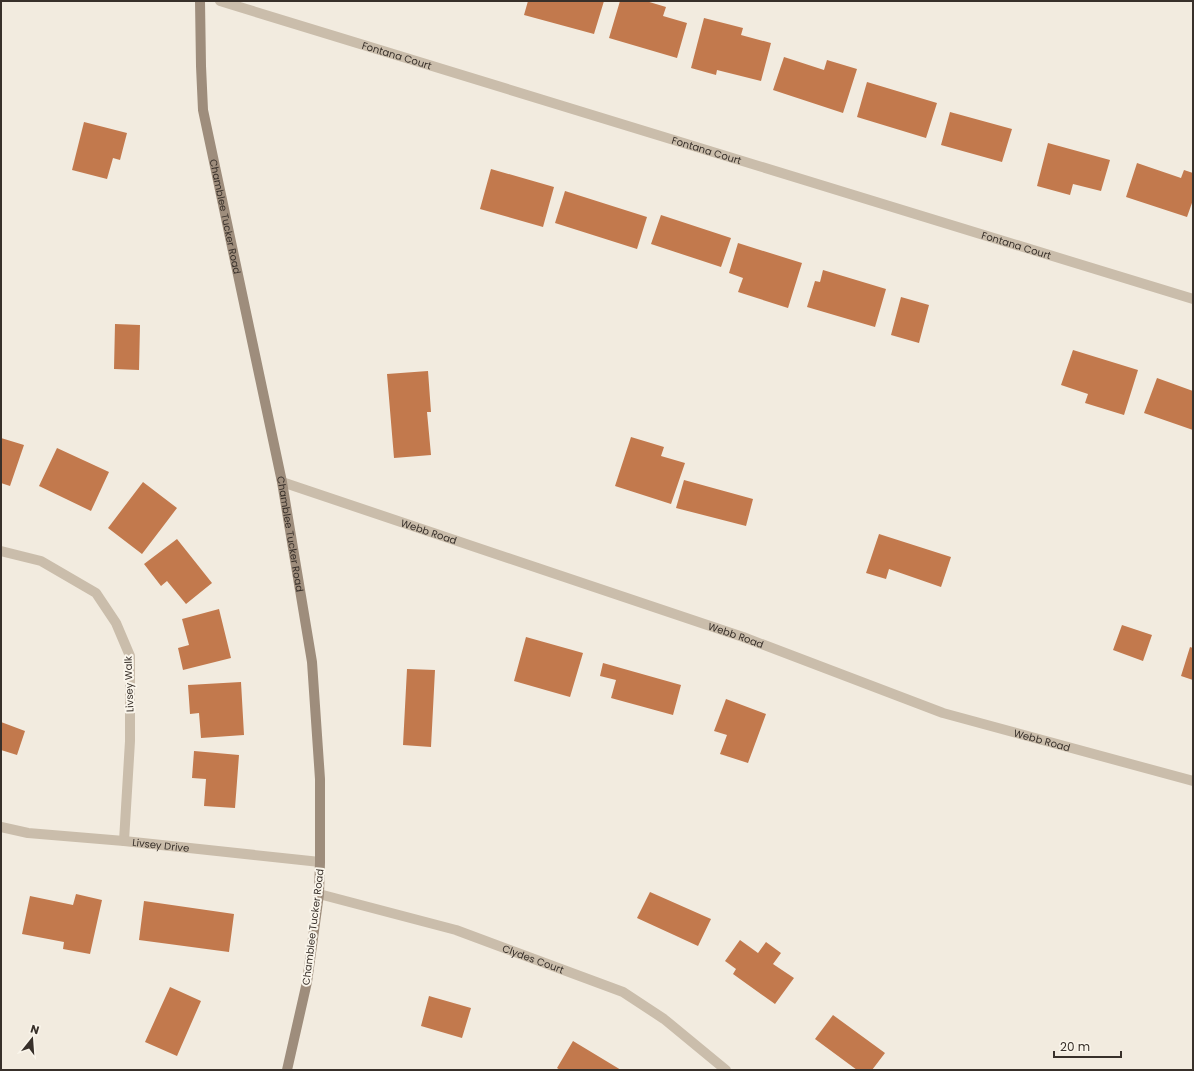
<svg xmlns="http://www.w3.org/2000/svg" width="1194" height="1071" viewBox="0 0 1194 1071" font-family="Poppins,sans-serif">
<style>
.building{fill:#c2794d}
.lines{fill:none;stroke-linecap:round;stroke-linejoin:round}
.minor{stroke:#cabdab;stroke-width:10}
.secondary{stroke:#9e8d7c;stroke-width:10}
.labels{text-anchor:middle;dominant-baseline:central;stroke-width:4;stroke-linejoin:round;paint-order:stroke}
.street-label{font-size:10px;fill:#38302a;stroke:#faf5eb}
</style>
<rect width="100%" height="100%" fill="#f2ebdf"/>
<path class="building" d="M528 1H604L594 34 524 15Z
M620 1H646L666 7 663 16 687 23 677 58 609 38Z
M704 18 743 28 741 35 771 43 761 81 717 70 716 75 691 68Z
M784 57 824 70 827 60 857 69 843 113 773 90Z
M867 82 937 103 926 138 857 117Z
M950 112 1012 129 1002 162 941 145Z
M84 122 127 133 120 160 113 158 107 179 72 170Z
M1048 143 1110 160 1101 191 1073 184 1070 195 1037 186Z
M1137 163 1181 178 1184 170 1193 173V200L1187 217 1126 197Z
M491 169 554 187 543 227 480 209Z
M565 191 647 217 637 249 555 223Z
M661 215 731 238 721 267 651 244Z
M738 243 802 263 788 308 738 292 743 278 729 273Z
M823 270 886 289 875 327 807 307 815 281 820 282Z
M901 297 929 305 919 343 891 335Z
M115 324 140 325 139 370 114 369Z
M1073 350 1138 370 1124 415 1085 403 1088 394 1061 385Z
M428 371 431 412H427L431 455 394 458 387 374Z
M1157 378 1193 391V430L1144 413Z
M631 437 664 447 661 456 685 463 671 504 615 486Z
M1 438 24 445 10 486 1 483Z
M57 448 109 472 91 511 39 486Z
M684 480 753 499 746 526 676 508Z
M143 482 177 508 142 554 108 528Z
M879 534 951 557 941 587 889 569 886 579 866 573Z
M177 539 212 583 186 604 167 581 161 586 144 564Z
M219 609 231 658 183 670 178 648 189 645 182 619Z
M1122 625 1152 635 1143 661 1113 650Z
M526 637 583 653 570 697 514 681Z
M1190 647 1193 648V680L1181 676Z
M603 663 681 685 673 715 611 698 616 680 600 676Z
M407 669 435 670 431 747 403 745Z
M241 682 244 735 201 738 199 713 190 714 188 685Z
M726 699 766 714 748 763 720 754 727 735 714 731Z
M1 722 25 731 17 755 1 750Z
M194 751 239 755 235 808 204 806 206 779 192 778Z
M650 892 711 919 698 946 637 918Z
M76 894 102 900 90 954 63 949 64 942 22 934 30 896 73 905Z
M144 901 234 914 229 952 139 940Z
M740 940 758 953 766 942 781 953 773 964 794 978 775 1004 733 974 736 969 725 961Z
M170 987 201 1001 177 1056 145 1042Z
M429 996 471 1008 462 1038 421 1026Z
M833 1015 885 1053 872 1070H857L815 1039Z
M573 1041 621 1070H560L557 1068Z"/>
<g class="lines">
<g class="minor">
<path id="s1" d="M220 1 1193 299"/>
<path id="s2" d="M282 482 743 637 943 713 1193 781"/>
<path d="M1 551 41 561 96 593 116 623 130 656V741L124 841"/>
<path id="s3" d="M1 827 28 833 124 841 320 862"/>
<path id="s4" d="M319 894 456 930 623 992 664 1019 726 1070"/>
</g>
<path class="secondary" id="s5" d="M200 1 201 66 203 110 282 482 312 662 320 779V862L319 894 307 982 287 1070"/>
</g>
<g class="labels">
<g class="street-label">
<text stroke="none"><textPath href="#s1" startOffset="185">Fontana Court</textPath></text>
<text stroke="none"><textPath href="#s1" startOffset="509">Fontana Court</textPath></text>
<text stroke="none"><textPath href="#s5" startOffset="218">Chamblee Tucker Road</textPath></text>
<text stroke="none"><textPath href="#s1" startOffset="833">Fontana Court</textPath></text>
<text stroke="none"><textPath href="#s2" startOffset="155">Webb Road</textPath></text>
<text stroke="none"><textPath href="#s5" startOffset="542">Chamblee Tucker Road</textPath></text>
<text stroke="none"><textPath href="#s2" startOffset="479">Webb Road</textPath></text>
<text transform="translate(129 684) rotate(-92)">Livsey Walk</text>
<text stroke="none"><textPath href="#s2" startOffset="803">Webb Road</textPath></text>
<text stroke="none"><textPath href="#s3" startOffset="161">Livsey Drive</textPath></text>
<text transform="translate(313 927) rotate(-83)">Chamblee Tucker Road</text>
<text stroke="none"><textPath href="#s4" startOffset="224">Clydes Court</textPath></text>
</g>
</g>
<rect width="1194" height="1071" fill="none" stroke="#38302a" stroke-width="4"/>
<g transform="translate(32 1039) rotate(17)" stroke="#faf5eb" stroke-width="3" paint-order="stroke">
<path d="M0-3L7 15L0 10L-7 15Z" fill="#38302a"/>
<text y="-6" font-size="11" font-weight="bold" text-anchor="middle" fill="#38302a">N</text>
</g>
<path d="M1054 1051v6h67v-6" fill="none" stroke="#38302a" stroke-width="2"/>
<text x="1060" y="1051" font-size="12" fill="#38302a" stroke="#faf5eb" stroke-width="3" paint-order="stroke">20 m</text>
</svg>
